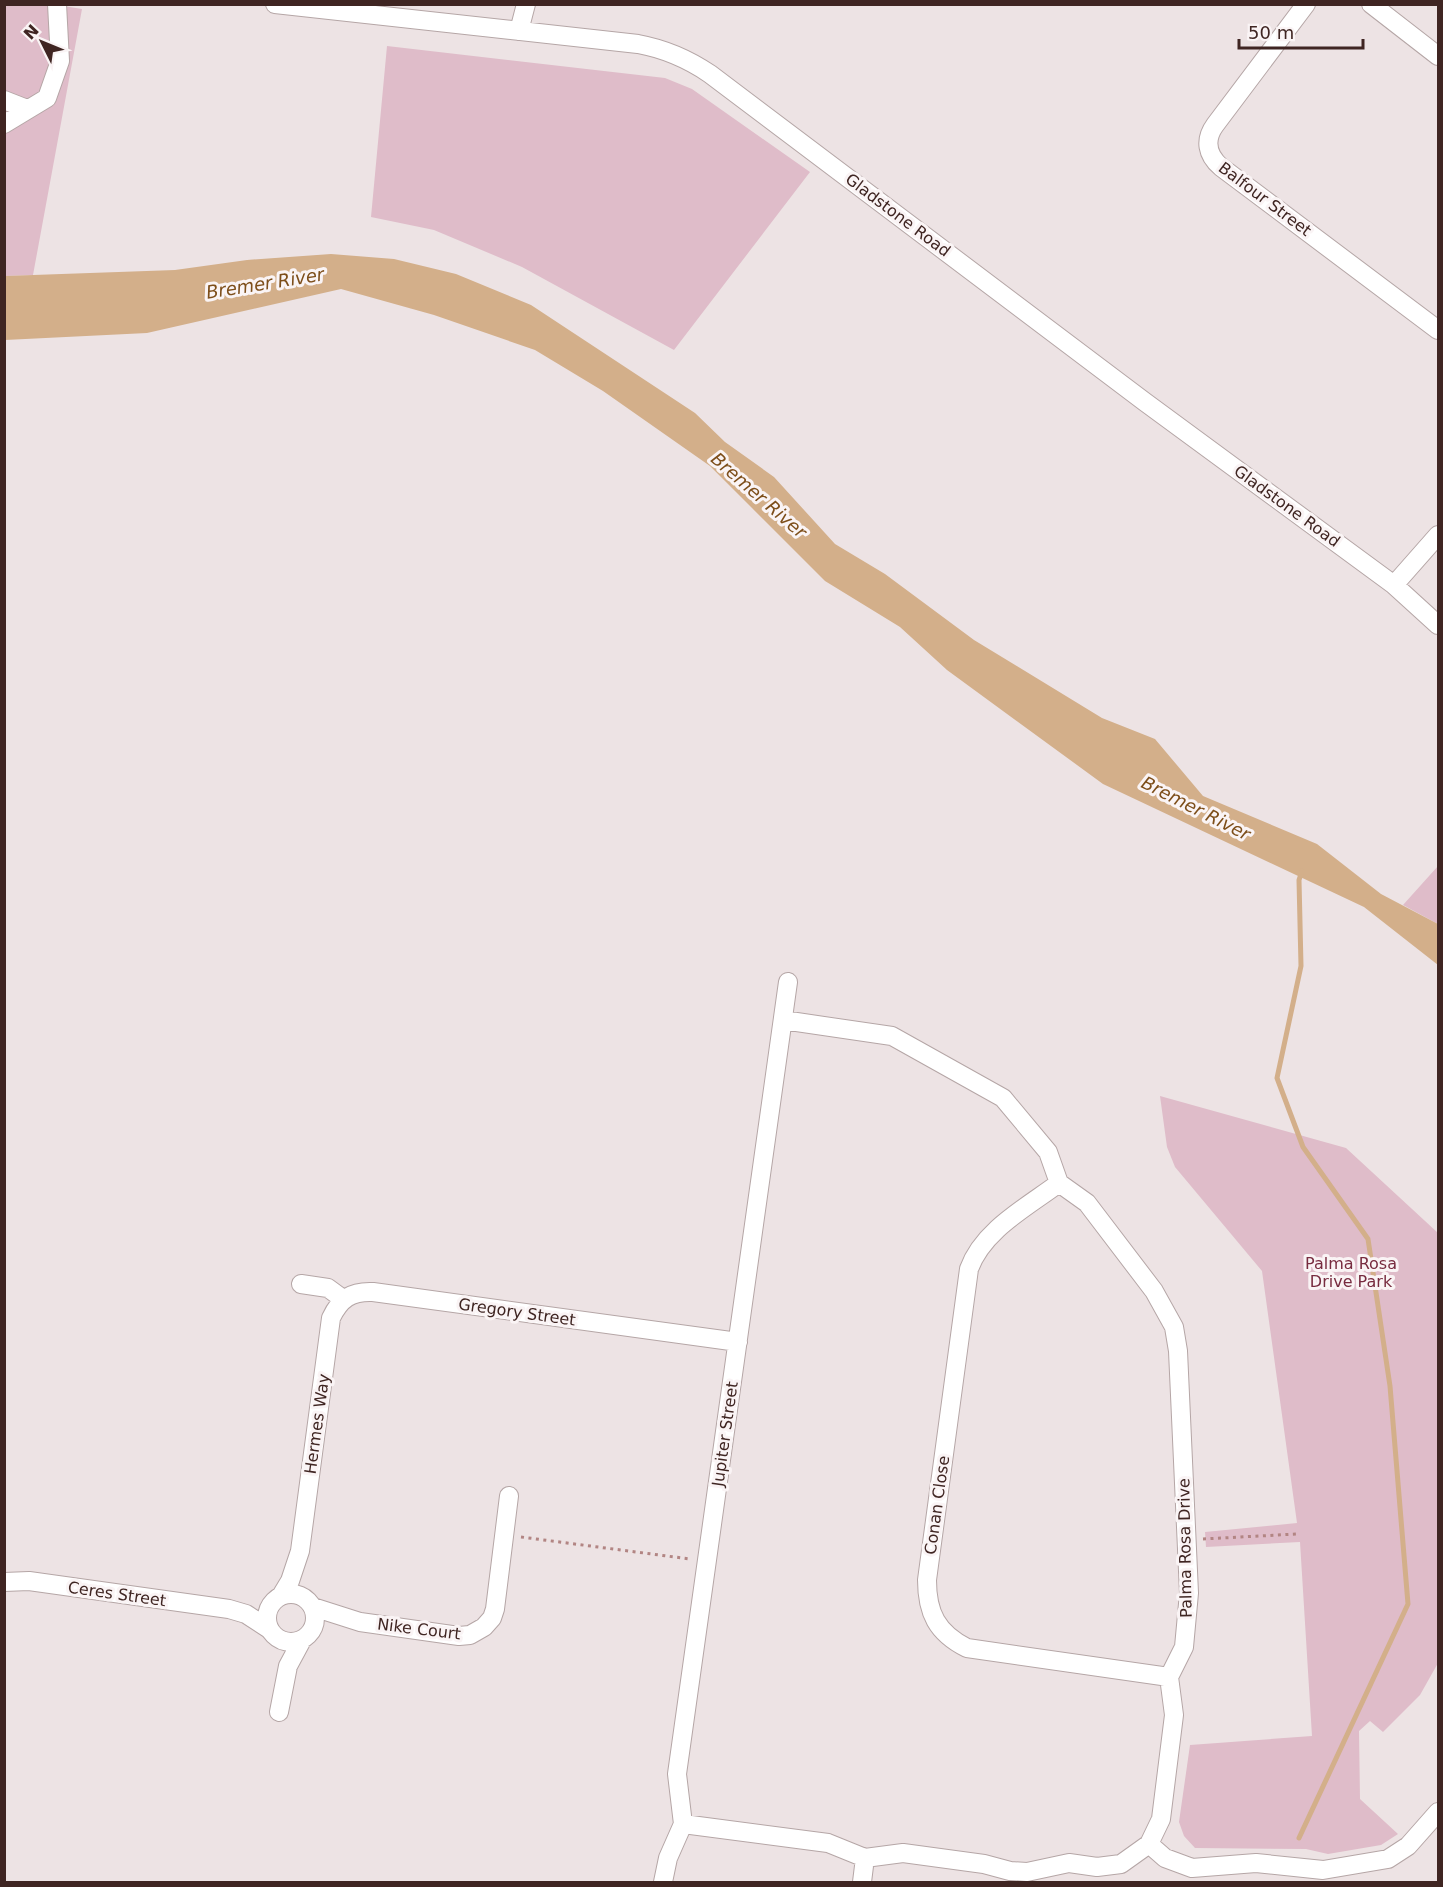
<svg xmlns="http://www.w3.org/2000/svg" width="1443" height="1887" viewBox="0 0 1443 1887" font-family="'DejaVu Sans',sans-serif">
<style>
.green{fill:#dfbcc9}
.water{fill:#d3af8a}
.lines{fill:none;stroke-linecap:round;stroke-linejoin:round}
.stream{stroke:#d3af8a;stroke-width:5}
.minor-casing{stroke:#b5a6a6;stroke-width:20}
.path{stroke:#b28583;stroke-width:3;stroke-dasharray:3 4.5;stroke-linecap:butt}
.minor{stroke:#fff;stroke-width:18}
.labels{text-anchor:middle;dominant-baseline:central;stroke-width:6;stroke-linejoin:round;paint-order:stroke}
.street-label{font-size:16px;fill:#3f2522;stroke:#faf4f5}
.park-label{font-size:16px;fill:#772b3f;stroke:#faf4f5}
.water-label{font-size:18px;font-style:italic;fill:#7d4e1a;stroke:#faf4f5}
</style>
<rect width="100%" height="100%" fill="#ede3e4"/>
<path class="green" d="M5 5H57L82 9 33 275 5 276Z
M387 46 665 78 692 89 810 172 674 350 522 267 434 230 371 217Z
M1438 866V924L1403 905Z
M1160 1096 1346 1148 1438 1233V1663L1420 1695 1383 1732 1370 1721 1359 1731 1360 1799 1398 1834 1381 1845 1328 1854 1306 1849 1195 1848 1184 1836 1179 1822 1190 1745 1312 1736 1300 1542 1206 1547 1205 1532 1297 1523 1262 1271 1175 1167 1167 1147Z"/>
<path class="water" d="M331 254 394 259 456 274 531 305 695 413 725 442 774 477 835 544 885 574 974 640 1102 718 1155 739 1203 796 1317 844 1381 894 1438 924V965L1364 907 1103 784 947 670 900 627 825 581 710 466 603 391 535 350 434 315 341 289 147 333 5 340V276L175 270 247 260Z"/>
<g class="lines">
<path class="stream" d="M1299 1838 1408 1604 1390 1386 1368 1239 1303 1147 1277 1078 1301 966 1299 880 1302 871"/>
<g class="minor-casing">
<path id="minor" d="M275 4 638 44C665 49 688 59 710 74L1145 402 1394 585 1438 625
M1306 4 1215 125C1204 140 1207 155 1221 167L1438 330
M1371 4 1438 56
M519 31 526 4
M4 100 27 109
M4 124 47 98 60 61 57 4
M1394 585 1438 535
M1059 1183C1027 1207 983 1230 969 1269L927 1580C927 1613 937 1633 967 1648L1169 1677
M301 1284 328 1288 343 1299
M4 1582 29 1581 229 1609 246 1614 269 1629
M267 1618a24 24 0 1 1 48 0a24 24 0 1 1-48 0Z
M281 1596 290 1581 300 1551 331 1318C340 1299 351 1291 373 1292L738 1342
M313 1607 360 1622 459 1636 470 1635 484 1627 492 1618 495 1609 509 1496
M279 1712 288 1666 302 1640
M683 1824 828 1843 865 1858 903 1853 984 1864 1010 1871 1027 1872 1069 1863 1097 1867 1121 1864 1149 1844 1161 1819 1174 1715 1169 1677 1184 1647 1189 1593 1178 1351 1174 1327 1154 1291 1087 1203 1059 1183 1048 1152 1003 1098 892 1036 783 1020
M1149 1844 1165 1858 1192 1868 1256 1863 1323 1870 1388 1859 1408 1846 1438 1812
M663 1882 668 1858 683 1824 677 1774 788 982
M862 1882 865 1858"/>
</g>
<path class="path" d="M521 1537 690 1559
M1203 1539 1297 1534"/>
<use href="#minor" class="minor"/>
</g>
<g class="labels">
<g class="street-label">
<text transform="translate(1265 199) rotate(37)">Balfour Street</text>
<text transform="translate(898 215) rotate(37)">Gladstone Road</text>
<text transform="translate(1287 506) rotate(36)">Gladstone Road</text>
<text transform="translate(517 1312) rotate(8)">Gregory Street</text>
<text transform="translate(317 1424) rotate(-82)">Hermes Way</text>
<text transform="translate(725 1434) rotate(-82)">Jupiter Street</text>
<text transform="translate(937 1505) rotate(-82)">Conan Close</text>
<text transform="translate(1185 1548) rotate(-91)">Palma Rosa Drive</text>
<text transform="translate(117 1594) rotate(8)">Ceres Street</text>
<text transform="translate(419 1629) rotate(7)">Nike Court</text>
</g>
<g class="park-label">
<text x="1351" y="1263">Palma Rosa<tspan x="1351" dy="18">Drive Park</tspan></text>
</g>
<g class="water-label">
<text transform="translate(265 283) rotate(-9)">Bremer River</text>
<text transform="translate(759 495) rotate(41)">Bremer River</text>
<text transform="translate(1196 808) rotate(27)">Bremer River</text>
</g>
</g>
<rect width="1443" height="1887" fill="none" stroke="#3f2522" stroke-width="12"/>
<g transform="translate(42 42) rotate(313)" stroke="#faf4f5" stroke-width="4.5" paint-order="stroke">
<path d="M0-4.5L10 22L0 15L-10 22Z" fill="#3f2522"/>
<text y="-9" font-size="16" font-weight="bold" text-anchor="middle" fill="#3f2522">N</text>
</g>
<path d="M1239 39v9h124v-9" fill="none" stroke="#3f2522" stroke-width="3"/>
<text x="1248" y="39" font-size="18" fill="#3f2522" stroke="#faf4f5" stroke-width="4.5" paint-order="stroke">50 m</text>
</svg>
